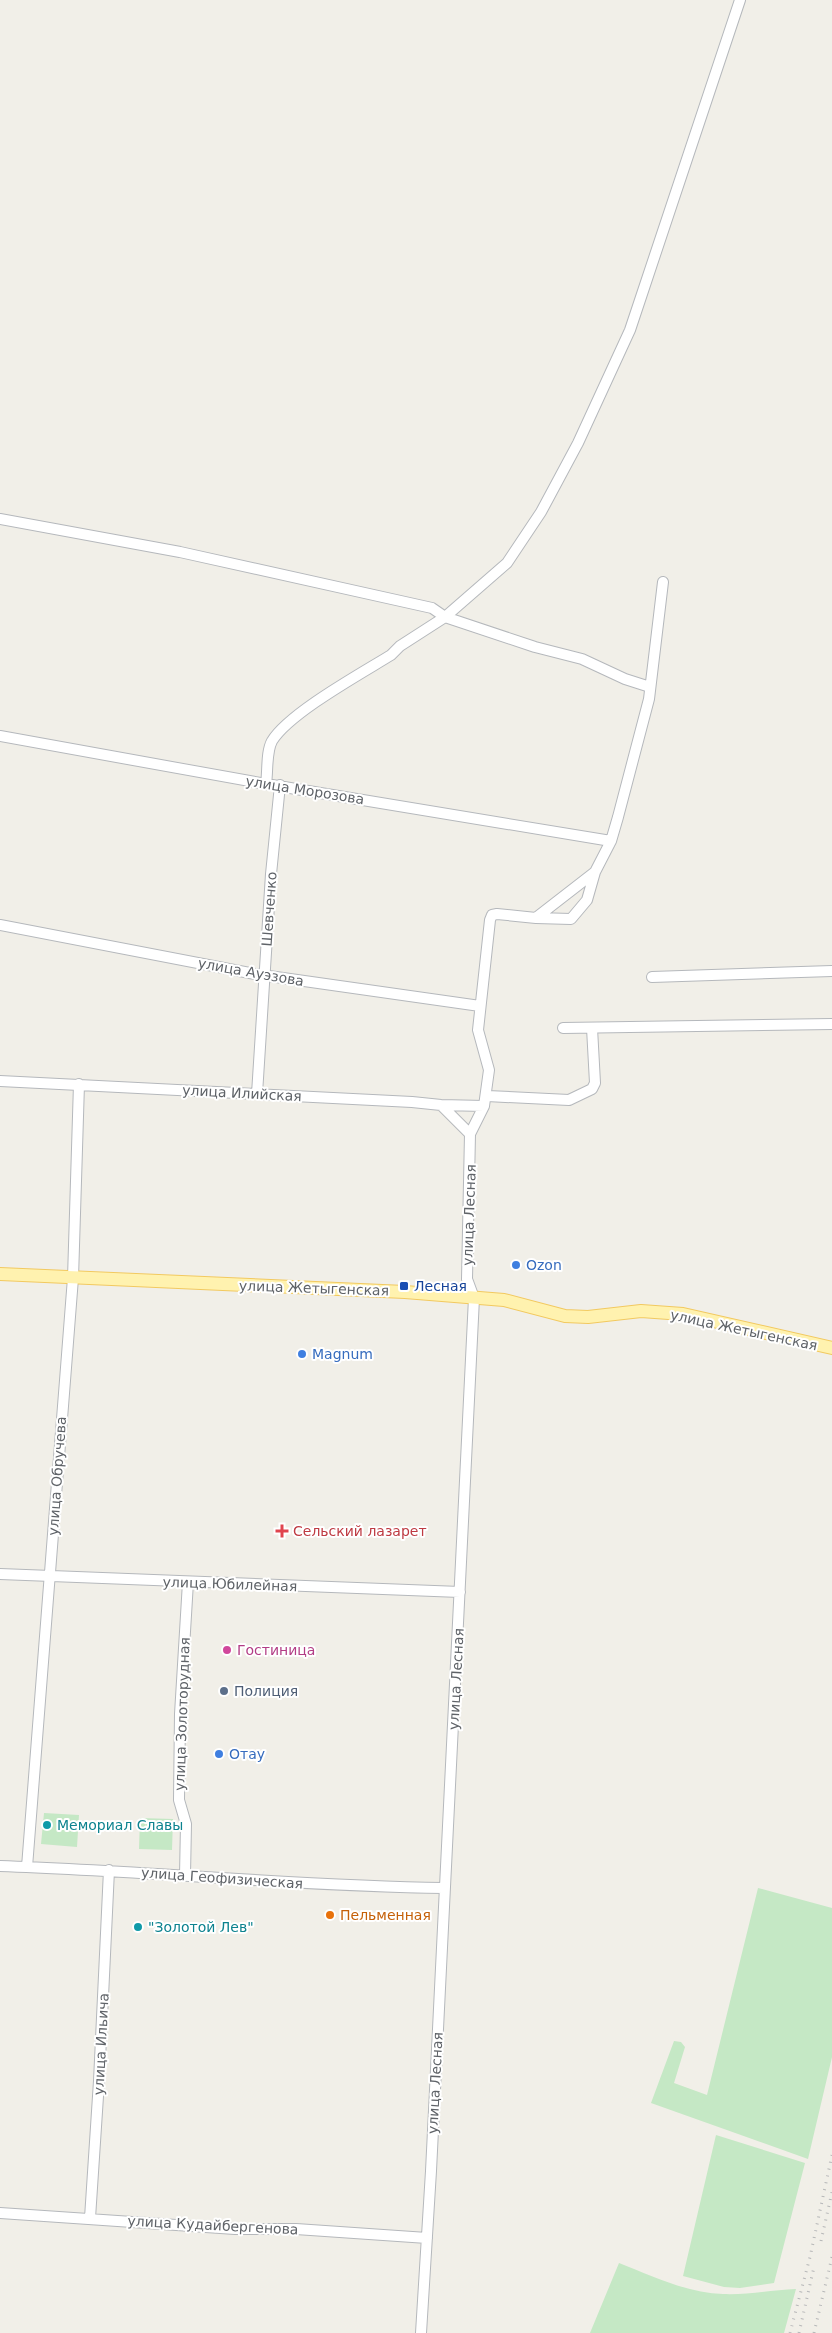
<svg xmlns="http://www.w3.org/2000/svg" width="832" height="2333" viewBox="0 0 832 2333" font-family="'DejaVu Sans',sans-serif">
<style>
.green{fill:#c5e8c5}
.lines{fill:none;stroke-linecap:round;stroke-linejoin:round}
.minor-casing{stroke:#b5b8bc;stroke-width:12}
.major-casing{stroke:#f2c960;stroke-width:14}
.minor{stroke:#fff;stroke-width:10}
.major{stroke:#fff2af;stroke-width:12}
.rail{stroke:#b6b7b8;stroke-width:3;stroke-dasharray:1 6;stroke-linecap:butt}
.shop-dot{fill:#3f7fe0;stroke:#fff;stroke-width:2}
.transit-dot{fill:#1a4fb4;stroke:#fff;stroke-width:2}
.health-dot{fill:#e0444e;stroke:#fff;stroke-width:2}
.hotel-dot{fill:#d1479c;stroke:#fff;stroke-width:2}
.service-dot{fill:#5c6f8a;stroke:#fff;stroke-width:2}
.culture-dot{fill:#0f9aa8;stroke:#fff;stroke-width:2}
.food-dot{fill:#e8710a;stroke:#fff;stroke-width:2}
.labels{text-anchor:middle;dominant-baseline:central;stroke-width:4;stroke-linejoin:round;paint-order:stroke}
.street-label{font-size:14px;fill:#5f6368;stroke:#fff}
.shop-label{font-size:14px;fill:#366cbe;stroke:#fff;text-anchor:start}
.transit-label{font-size:14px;fill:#164399;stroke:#fff;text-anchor:start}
.health-label{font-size:14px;fill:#be3a42;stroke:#fff;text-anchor:start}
.hotel-label{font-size:14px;fill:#b23c85;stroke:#fff;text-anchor:start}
.service-label{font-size:14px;fill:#4e5e75;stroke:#fff;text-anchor:start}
.culture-label{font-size:14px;fill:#0d838f;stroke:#fff;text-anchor:start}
.food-label{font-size:14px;fill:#c56008;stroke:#fff;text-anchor:start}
</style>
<rect width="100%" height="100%" fill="#f1efe8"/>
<path class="green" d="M44 1813 79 1815 77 1847 41 1844Z
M140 1818 173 1819 172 1850 139 1849Z
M758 1888 832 1908V2057L808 2159 651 2103 674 2041 681 2042 685 2047 674 2083 707 2095Z
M716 2135 805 2163 774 2283 740 2288 724 2287 683 2276Z
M619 2263C652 2276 687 2293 723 2294 747 2295 772 2290 796 2289L784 2333H590Z"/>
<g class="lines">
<g class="minor-casing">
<path id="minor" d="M0 519 180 552 432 608 445 617 535 647 582 659 625 679 650 687
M0 736 266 784 611 841
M266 784C268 771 266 752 272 741 289 713 362 673 391 655L400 646 445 617 507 563 541 512 578 443 630 330 740 0
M537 917 595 872
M0 925 255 974 480 1006
M652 977 832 971
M563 1028 832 1024
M0 1081 412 1102 441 1105 484 1106
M257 1094 271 874 280 785
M487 1096 569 1100 592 1089 595 1083 592 1028
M441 1105 470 1134
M0 1574 460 1592
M0 1866C148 1871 296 1886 444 1888
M27 1867 73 1278 79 1084
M185 1875 186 1824 179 1800 180 1714 188 1582
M0 2213 235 2229H296L427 2238
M90 2218 99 2081 109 1870
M421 2333 431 2171 474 1298 467 1279 470 1134 484 1106 489 1070 478 1030 490 920 492 915 497 914 536 918 571 919 587 900 595 872 611 841 618 817 649 699 663 582"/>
</g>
<g class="major-casing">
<path id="major" d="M0 1274 405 1292 504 1300 565 1316 588 1317 641 1311 683 1314 832 1348"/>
</g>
<use href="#minor" class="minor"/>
<use href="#major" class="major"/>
<path class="rail" d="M821 2241 832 2192
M790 2333 810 2257 832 2155
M799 2333 814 2267
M814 2333 832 2257"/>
</g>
<g class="shop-dot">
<circle cx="516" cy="1265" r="5"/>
<circle cx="302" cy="1354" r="5"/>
<circle cx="219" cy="1754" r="5"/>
</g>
<rect class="transit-dot" x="399" y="1281" width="10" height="10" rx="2.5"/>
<path class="health-dot" d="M279.5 1523.5h5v5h5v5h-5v5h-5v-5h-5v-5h5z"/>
<circle class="hotel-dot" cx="227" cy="1650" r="5"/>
<circle class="service-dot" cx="224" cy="1691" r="5"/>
<g class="culture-dot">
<circle cx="47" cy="1825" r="5"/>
<circle cx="138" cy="1927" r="5"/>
</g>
<circle class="food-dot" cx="330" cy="1915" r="5"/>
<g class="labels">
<g class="street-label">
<text transform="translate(305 790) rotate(9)">улица Морозова</text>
<text transform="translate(269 909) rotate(-86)">Шевченко</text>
<text transform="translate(251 972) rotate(10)">улица Ауэзова</text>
<text transform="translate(242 1093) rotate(3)">улица Илийская</text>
<text transform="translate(469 1215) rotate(-88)">улица Лесная</text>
<text transform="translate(314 1288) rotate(2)">улица Жетыгенская</text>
<text transform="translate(744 1330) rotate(12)">улица Жетыгенская</text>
<text transform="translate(57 1476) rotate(-86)">улица Обручева</text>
<text transform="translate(230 1584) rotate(2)">улица Юбилейная</text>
<text transform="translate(456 1679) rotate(-87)">улица Лесная</text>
<text transform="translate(182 1714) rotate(-88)">улица Золоторудная</text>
<text transform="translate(222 1878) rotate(4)">улица Геофизическая</text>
<text transform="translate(101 2044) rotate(-87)">улица Ильича</text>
<text transform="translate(435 2083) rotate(-87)">улица Лесная</text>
<text transform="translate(213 2225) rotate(3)">улица Кудайбергенова</text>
</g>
<g class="shop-label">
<text x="526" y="1265">Ozon</text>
<text x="312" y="1354">Magnum</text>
<text x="229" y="1754">Отау</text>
</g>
<g class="transit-label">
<text x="414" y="1286">Лесная</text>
</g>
<g class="health-label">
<text x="293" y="1531">Сельский лазарет</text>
</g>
<g class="hotel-label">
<text x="237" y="1650">Гостиница</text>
</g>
<g class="service-label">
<text x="234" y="1691">Полиция</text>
</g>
<g class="culture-label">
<text x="57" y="1825">Мемориал Славы</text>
<text x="148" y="1927">"Золотой Лев"</text>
</g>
<g class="food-label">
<text x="340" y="1915">Пельменная</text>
</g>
</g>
</svg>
